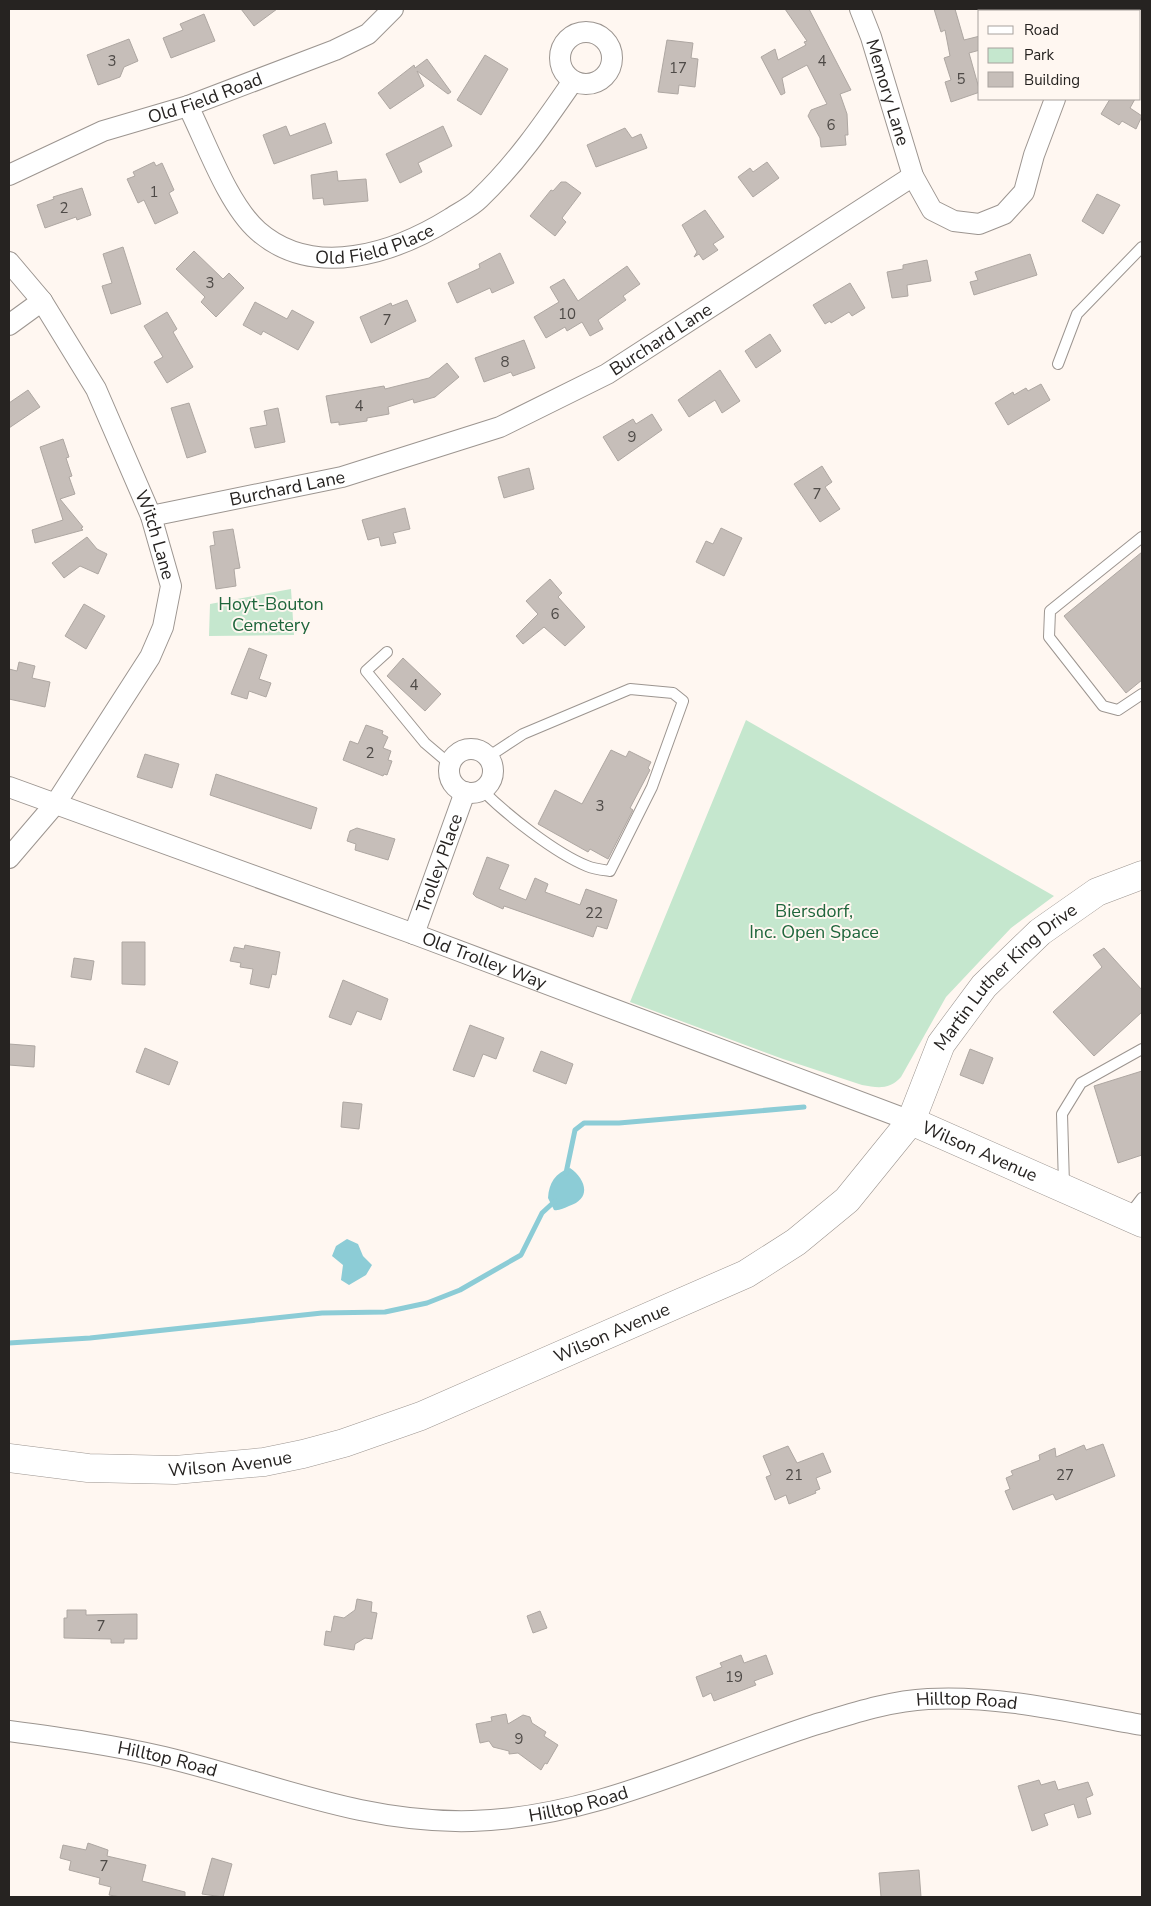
<svg xmlns="http://www.w3.org/2000/svg" width="1151" height="1906" viewBox="0 0 1151 1906" font-family="'Nunito Sans',sans-serif">
<style>
.green{fill:#c5e7ce}
.water{fill:#8cccd6}
.lines{fill:none;stroke-linecap:round;stroke-linejoin:round}
.stream{stroke:#8cccd6;stroke-width:5}
.building{fill:#c6beb9;stroke:#aea7a2}
.lane-casing{stroke:#9c9590;stroke-width:12}
.street-casing{stroke:#9c9590;stroke-width:22}
.secondary-casing{stroke:#9c9590;stroke-width:29}
.lane{stroke:#fff;stroke-width:10}
.street{stroke:#fff;stroke-width:20}
.secondary{stroke:#fff;stroke-width:28}
.labels{text-anchor:middle;dominant-baseline:central;stroke-width:4;stroke-linejoin:round;paint-order:stroke}
.number-label{font-size:15px;fill:#4e4a47}
.street-label{font-size:18px;fill:#262321;stroke:#fff7f1}
.park-label{font-size:18px;fill:#20663c;stroke:#fff7f1}
</style>
<rect width="100%" height="100%" fill="#fff7f1"/>
<path class="green" d="M291 589 294 635 209 636 210 604Z
M746 720 1054 896 1011 928 946 997 901 1077C889 1090 878 1088 862 1085L783 1059 630 1002Z"/>
<path class="water" d="M570 1168C586 1179 592 1199 569 1206 564 1208 559 1211 554 1210L548 1198C549 1183 555 1173 570 1168Z
M347 1239 358 1244 363 1256 372 1265 366 1275 349 1285 341 1280 343 1265 332 1256 336 1246Z"/>
<g class="lines">
<path class="stream" d="M566 1173 575 1130 584 1123H619L804 1107
M9 1343 90 1338 322 1313 385 1312 427 1303 460 1290 521 1255 542 1213 555 1201"/>
</g>
<path class="building" d="M241 9H277L254 26Z
M785 9H809L851 90 840 94 847 114 848 135H845L846 145 821 147 820 138 808 116 811 110 827 104 807 65 782 78 785 93 781 95 761 57 775 49 778 60 806 45 804 42 807 41Z
M934 9H955L964 40 980 36V50L969 53 980 92 951 102 945 82 951 80 944 58 950 56 945 30 941 32Z
M204 14 215 41 171 58 163 38 183 30 180 24Z
M129 39 138 61 124 67 120 77 98 85 87 55Z
M667 40 693 43 691 58 698 59 695 87 679 85 678 94 658 92Z
M485 55 508 69 481 115 457 100Z
M427 59 451 92 448 94 417 71 424 86 390 109 378 93 414 65 415 68Z
M1110 99H1135L1130 108 1142 116 1136 129 1122 121 1119 125 1101 114Z
M325 123 332 143 274 164 263 135 286 126 290 136Z
M443 126 452 146 418 163 422 172 400 183 386 154Z
M625 128 632 138 641 134 647 148 596 167 587 145Z
M154 162 156 166 162 163 174 190 169 193 178 213 155 224 144 200 138 203 127 179 135 176 133 172Z
M767 162 779 178 753 197 738 177 750 168 753 172Z
M337 171 338 181 366 179 368 201 324 205 323 198 313 199 311 175Z
M561 182H566L581 193 562 218 566 222 555 236 530 216 551 190 553 191Z
M82 188 91 215 77 220 76 217 45 228 37 205 54 199 53 197Z
M1097 194 1120 205 1103 234 1082 221Z
M705 210 724 237 713 244 718 250 703 260 699 254 694 257 697 252 682 225Z
M123 247 141 304 111 314 102 286 112 283 103 254Z
M194 251 223 279 229 273 244 288 216 317 201 302 205 297 176 269Z
M500 253 514 283 492 293 490 288 457 303 448 283 480 268 479 264Z
M1030 254 1037 275 974 295 970 282 978 280 975 272Z
M927 260 931 281 907 285 908 296 892 298 887 272 903 269V265Z
M627 266 640 284 623 296 626 300 598 320 603 329 590 336 582 322 567 331 565 327 546 338 534 317 559 302 550 287 564 279 578 301Z
M850 283 865 308 852 316 849 312 831 323 830 321 825 324 813 305Z
M407 300 416 321 371 343 360 317 391 303 392 306Z
M255 302 287 319 292 310 314 322 298 350 263 331 261 335 243 325Z
M167 312 177 329 173 332 193 367 167 383 154 362 163 357 144 326Z
M770 334 781 351 756 368 745 351Z
M524 340 535 368 513 376 511 372 484 382 475 358Z
M447 363 459 377 435 397 414 403 413 399 388 407 389 414 367 418V421L339 425V422L331 423 326 396 384 386 385 389 429 378Z
M720 370 740 401 722 413 715 400 689 417 678 400Z
M1041 384 1050 400 1008 425 995 403 1013 392 1014 395 1026 388 1028 391Z
M28 390 40 407 9 428V403Z
M189 403 206 452 187 458 171 408Z
M278 408 285 442 255 448 250 428 267 425 264 411Z
M652 414 662 430 618 461 603 437 633 419 636 424Z
M63 439 69 457 66 458 72 476 69 477 75 494 60 499 83 527 81 528 83 530 35 543 32 530 63 520 40 447Z
M822 466 832 482 825 487 840 509 820 522 794 484Z
M529 468 534 489 504 498 498 477Z
M405 508 410 529 393 533 396 543 381 546 379 537 368 540 362 520Z
M721 528 742 538 724 576 696 562 706 541 713 544Z
M233 529 240 568 234 569 236 586 216 589 210 546 215 545 213 532Z
M87 537 97 549 107 554 98 574 80 566 64 578 52 563Z
M1142 552V680L1126 693 1064 616Z
M550 579 562 593 558 597 585 627 565 646 544 627 523 644 516 636 538 614 526 601Z
M84 604 105 616 86 649 65 636Z
M249 648 267 655 259 679 271 683 266 697 249 691 247 699 231 694Z
M403 658 441 694 425 711 387 676Z
M19 662 35 666 32 678 50 682 45 707 9 699V669L17 671Z
M366 725 383 731 382 734 388 737 383 748 391 751 388 760 392 761 387 775 384 774 383 776 343 760 350 741 358 744Z
M611 750 626 757 629 751 651 762 648 768 650 770 630 808 633 810 608 859 590 849 588 852 538 824 555 790 582 804Z
M145 754 179 764 172 788 137 777Z
M216 774 317 808 311 829 210 795Z
M357 828 395 839 388 860 355 850 356 844 347 841 350 831Z
M487 857 509 865 499 889 526 900 535 878 548 884 545 892 580 905 586 889 617 900 607 929 597 926 593 937 504 906 503 909 476 897 473 894Z
M122 942H145V985L122 984Z
M245 945 280 952 276 975 272 974 269 988 250 984 253 969 240 967 241 963 230 961 234 947 244 949Z
M1104 948 1142 990V1012L1094 1056 1053 1012 1102 967 1093 955Z
M74 958 94 961 91 980 71 977Z
M343 980 388 999 381 1020 357 1011 351 1025 329 1017Z
M470 1025 504 1038 496 1059 483 1054 474 1077 453 1070Z
M9 1044 35 1046 34 1067 9 1065Z
M145 1048 178 1062 169 1085 136 1072Z
M970 1049 993 1058 983 1084 960 1075Z
M541 1051 573 1064 566 1084 533 1071Z
M1142 1071V1155L1118 1163 1094 1086Z
M343 1102 362 1104 359 1129 341 1127Z
M1103 1444 1115 1476 1056 1500 1053 1494 1013 1510 1005 1491 1010 1489 1006 1478 1013 1475 1011 1471 1040 1460 1039 1455 1055 1448 1056 1457 1084 1445 1086 1450Z
M788 1446 797 1463 823 1453 831 1472 816 1478 820 1489 815 1491 816 1493 789 1504 786 1495 775 1500 766 1477 771 1475 763 1456Z
M357 1599 372 1602 371 1612 377 1613 372 1639 365 1638 355 1644 354 1650 324 1645 326 1631 331 1632 334 1616 344 1618 355 1610Z
M67 1610H86V1615L137 1614V1639H124V1643H111V1639L64 1638V1618H67Z
M540 1611 547 1628 533 1633 527 1616Z
M741 1655 744 1663 766 1655 773 1674 754 1681 756 1685 714 1701 711 1693 703 1697 696 1677 722 1667 720 1663Z
M506 1714 508 1724 523 1715 530 1717 532 1723 546 1732 544 1736 558 1745 547 1764 545 1763 541 1770 518 1753 509 1754V1751L493 1747 489 1741 480 1743 476 1724 492 1721 491 1717Z
M1039 1780 1041 1785 1055 1781 1058 1790 1088 1782 1093 1795 1086 1798 1091 1814 1078 1818 1074 1804 1044 1814 1048 1825 1032 1831 1018 1786Z
M88 1843 108 1850 107 1856 146 1865 142 1881 185 1892V1897H121L109 1895 111 1887 99 1884 100 1878 69 1870 71 1861 60 1858 63 1845 86 1850Z
M212 1858 232 1864 223 1897 202 1894Z
M919 1870 921 1897H881L879 1873Z"/>
<g class="lines">
<g class="lane-casing">
<path id="lane" d="M1058 364 1077 314 1142 247
M1142 537 1050 611 1049 637 1103 706 1118 710 1142 694
M387 652 366 671 425 743 451 765
M482 790C507 815 555 853 587 866 594 869 603 870 610 871L652 787 683 701 673 693 630 689 523 734 488 757
M1064 1185 1062 1114 1081 1083 1142 1049
M1129 1215 1142 1198"/>
</g>
<g class="street-casing">
<g id="street">
<path id="s1" d="M860 9 871 37 913 176 932 210 954 221 979 224 1004 214 1024 192 1034 155 1055 99"/>
<path d="M1101 11 1104 9"/>
<circle cx="586" cy="58" r="26"/>
<path id="s2" d="M188 106C206 142 228 205 258 231 314 280 395 253 451 218 460 212 471 207 479 199 516 164 544 123 573 81"/>
<path id="s3" d="M9 175 103 131 188 106 335 50 368 34 393 9"/>
<path id="s4" d="M9 262 42 301 96 389 151 516 171 586 163 627 150 657 56 803 9 858"/>
<path d="M9 325 42 301"/>
<path id="s5" d="M151 516 342 477 500 427 607 374 913 176"/>
<circle cx="471" cy="771" r="22"/>
<path id="s6" d="M9 787 414 934 911 1121"/>
<path id="s7" d="M414 934 465 792"/>
<path id="s8" d="M9 1731C61 1738 113 1745 164 1757 269 1782 362 1824 472 1821 593 1818 702 1761 814 1725 851 1714 889 1701 928 1699 1000 1695 1072 1713 1142 1725"/>
</g>
</g>
<g class="secondary-casing">
<g id="secondary">
<path id="s9" d="M911 1121 1142 1223"/>
<path id="s10" d="M9 1458 88 1468 175 1470 264 1462 303 1454 344 1443 421 1416 746 1274 796 1242 847 1200 911 1121 941 1044 984 986 1040 932 1097 892 1142 875"/>
</g>
</g>
<use href="#lane" class="lane"/>
<use href="#street" class="street"/>
<use href="#secondary" class="secondary"/>
</g>
<g class="labels">
<g class="number-label">
<text x="112" y="61">3</text>
<text x="822" y="61">4</text>
<text x="678" y="68">17</text>
<text x="961" y="79">5</text>
<text x="831" y="125">6</text>
<text x="154" y="192">1</text>
<text x="64" y="208">2</text>
<text x="210" y="283">3</text>
<text x="567" y="314">10</text>
<text x="387" y="320">7</text>
<text x="505" y="362">8</text>
<text x="359" y="406">4</text>
<text x="632" y="437">9</text>
<text x="817" y="494">7</text>
<text x="555" y="614">6</text>
<text x="414" y="685">4</text>
<text x="370" y="753">2</text>
<text x="600" y="806">3</text>
<text x="594" y="913">22</text>
<text x="794" y="1475">21</text>
<text x="1065" y="1475">27</text>
<text x="101" y="1626">7</text>
<text x="734" y="1677">19</text>
<text x="519" y="1739">9</text>
<text x="104" y="1866">7</text>
</g>
<g class="street-label">
<text stroke="none"><textPath href="#s1" startOffset="88">Memory Lane</textPath></text>
<text stroke="none"><textPath href="#s3" startOffset="211">Old Field Road</textPath></text>
<text stroke="none"><textPath href="#s2" startOffset="269">Old Field Place</textPath></text>
<text stroke="none"><textPath href="#s5" startOffset="544">Burchard Lane</textPath></text>
<text stroke="none"><textPath href="#s5" startOffset="139">Burchard Lane</textPath></text>
<text stroke="none"><textPath href="#s4" startOffset="312">Witch Lane</textPath></text>
<text stroke="none"><textPath href="#s7" startOffset="75">Trolley Place</textPath></text>
<text stroke="none"><textPath href="#s6" startOffset="506">Old Trolley Way</textPath></text>
<text stroke="none"><textPath href="#s10" startOffset="1178">Martin Luther King Drive</textPath></text>
<text stroke="none"><textPath href="#s9" startOffset="75">Wilson Avenue</textPath></text>
<text stroke="none"><textPath href="#s10" startOffset="628">Wilson Avenue</textPath></text>
<text stroke="none"><textPath href="#s10" startOffset="222">Wilson Avenue</textPath></text>
<text stroke="none"><textPath href="#s8" startOffset="986">Hilltop Road</textPath></text>
<text stroke="none"><textPath href="#s8" startOffset="161">Hilltop Road</textPath></text>
<text stroke="none"><textPath href="#s8" startOffset="581">Hilltop Road</textPath></text>
</g>
<g class="park-label">
<text x="271" y="604">Hoyt-Bouton<tspan x="271" dy="21">Cemetery</tspan></text>
<text x="814" y="911">Biersdorf,<tspan x="814" dy="21">Inc. Open Space</tspan></text>
</g>
</g>
<rect width="1151" height="1906" fill="none" stroke="#262321" stroke-width="20"/>
<rect x="978" y="10" width="162" height="90" fill="#fff7f1" stroke="#a8a29e"/>
<rect x="988" y="26" width="25" height="8" fill="#ffffff" stroke="#a8a29e"/>
<text x="1024" y="35" font-size="15" fill="#262321">Road</text>
<rect x="988" y="48" width="25" height="15" fill="#c5e7ce" stroke="#a8a29e"/>
<text x="1024" y="60" font-size="15" fill="#262321">Park</text>
<rect x="988" y="72" width="25" height="15" fill="#c6beb9" stroke="#a8a29e"/>
<text x="1024" y="85" font-size="15" fill="#262321">Building</text>
</svg>
